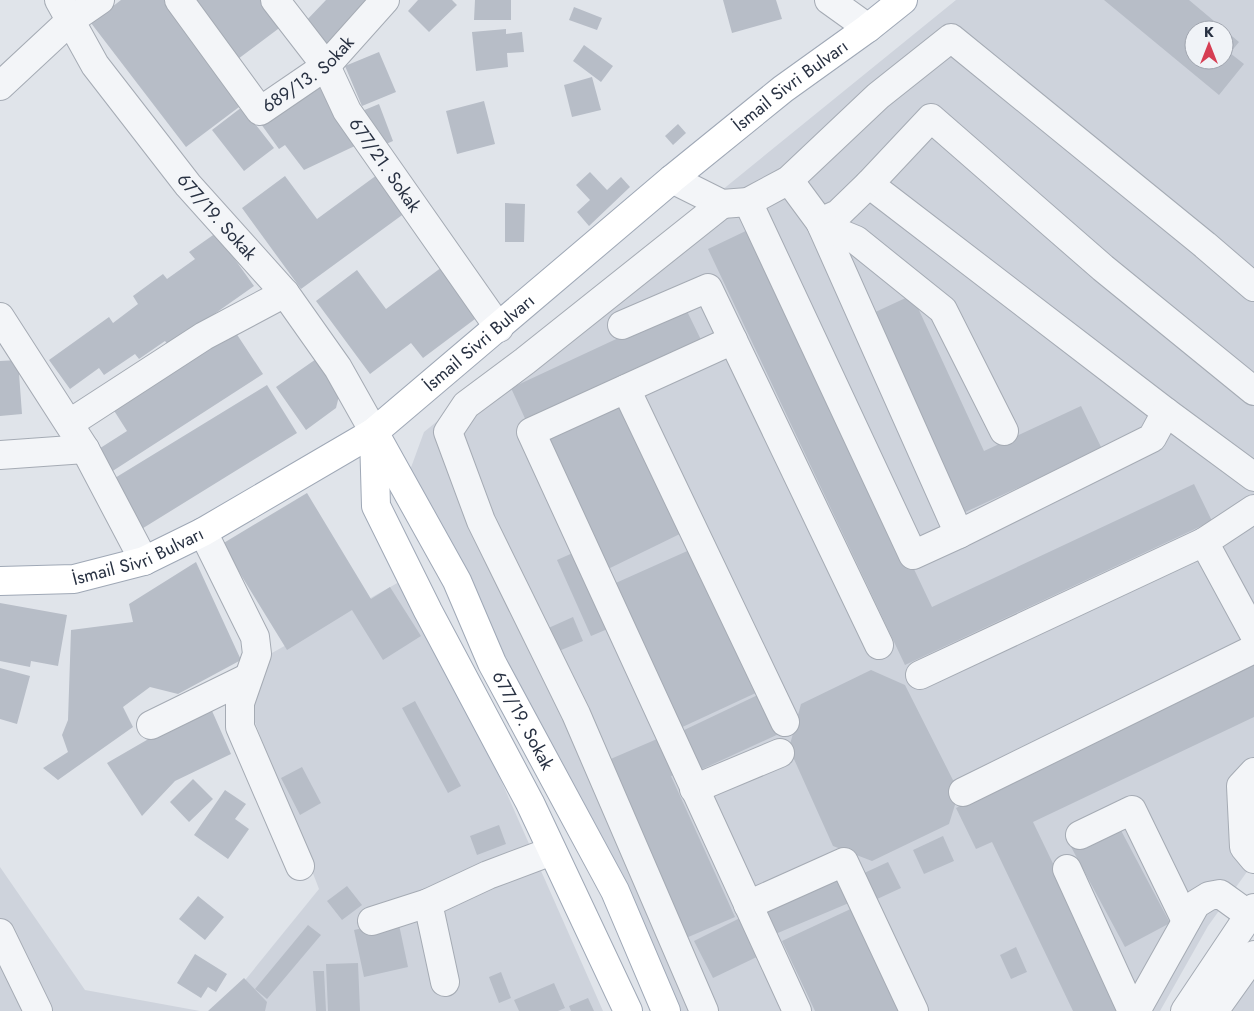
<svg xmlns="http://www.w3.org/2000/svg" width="1254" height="1011" viewBox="0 0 1254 1011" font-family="Jost,sans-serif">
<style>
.built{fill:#ced3dc;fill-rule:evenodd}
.building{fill:#b7bdc7;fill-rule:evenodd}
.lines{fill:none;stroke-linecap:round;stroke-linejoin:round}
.minor-casing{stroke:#a5abb4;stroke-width:30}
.major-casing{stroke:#9fa8b6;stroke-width:30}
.minor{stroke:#f3f5f8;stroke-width:28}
.major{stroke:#fff;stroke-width:28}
.labels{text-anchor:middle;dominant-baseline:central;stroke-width:4.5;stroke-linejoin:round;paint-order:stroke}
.street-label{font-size:18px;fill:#283142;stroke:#f0f3f7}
</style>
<rect width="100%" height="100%" fill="#e0e4ea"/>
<path class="built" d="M956 0H1254V862L1208 926 1160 1011H679L409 473 424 432ZM1194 30H1224V60H1194Z
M401 581 469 708 603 1011H220L319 889 236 673Z
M0 867 85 990 200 1011H0Z
M1254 976V1011H1229Z"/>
<path class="building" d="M121 0H169L247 101 186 147 91 23Z
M196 0H263L282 26 238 59Z
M326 0H368L326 45 303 24Z
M418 0H452L457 5 429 32 408 11Z
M475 0H511V20H474Z
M723 0H776L782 19 732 33Z
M1104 0H1189L1239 42 1230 53 1244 64 1219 95ZM1194 30H1224V60H1194Z
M574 7 602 18 597 30 569 20Z
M506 29V34L522 32 524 52 507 53 508 67 476 71 472 32Z
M584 45 613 66 601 82 573 61Z
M379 52 396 92 362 106 345 66Z
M592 77 601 110 572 117 564 85Z
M318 84 359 144 304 170 285 145 279 149 261 124Z
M484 101 495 144 457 154 446 111Z
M379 104 393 141 377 148 362 111Z
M242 107 274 148 244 171 212 130Z
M678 124 686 133 673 145 665 136Z
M381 172 409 210 301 289 242 208 285 176 317 219Z
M590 172 607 190 621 177 630 187 589 226 577 212 590 200 576 185Z
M505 203 525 204 524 242H505Z
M752 228 932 607 1194 484 1212 521 905 665 708 249Z
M216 233 254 286 169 346 165 341 139 359 135 354 104 375 99 368 70 389 49 360 109 317 113 323 138 304 133 296 163 274 167 279 195 259 189 252Z
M442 267 479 316 423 358 411 343 370 374 316 301 357 270 386 309Z
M912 295 984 451 1081 406 1102 449 961 514 869 315Z
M685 307 703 344 528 425 511 388Z
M234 330 263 374 108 474 94 452 127 431 113 409Z
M319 357 341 388 336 408 306 430 276 387Z
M18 360 22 414 0 416V361Z
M267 385 297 433 140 530 110 481Z
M625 402 688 530 606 570 543 442Z
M307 493 371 599 390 587 421 636 383 660 352 610 287 650 222 544Z
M694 548 760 691 676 730 609 586Z
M575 552 610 628 591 636 557 560Z
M196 562 241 660 178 694 150 687 123 707 133 727 58 780 43 768 68 752 62 735 68 720 71 630 133 622 129 604Z
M0 603 67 615 58 666 31 661 30 667 0 661Z
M573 617 583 641 554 653 544 630Z
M1254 665V717L1033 822 1124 1011H1073L992 842 976 849 956 808Z
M0 668 30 676 17 724 0 719Z
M871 670 905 685 959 792 949 824 872 861 833 846 789 748 801 704Z
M764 692 783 732 698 771 680 732Z
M415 701 461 786 448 793 402 708Z
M209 704 231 754 175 781 142 816 107 763Z
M664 736 680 773 671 776 735 917 686 938 606 761Z
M302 767 321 803 300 815 281 778Z
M193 779 213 799 189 822 170 802Z
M225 790 246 804 235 819 249 829 228 859 194 835Z
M1116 821 1170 923 1125 947 1070 845Z
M499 825 506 844 477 855 470 836Z
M943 836 954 861 924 874 913 850Z
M888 862 901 888 875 900 862 874Z
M843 869 856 900 773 935 760 905Z
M347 886 362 905 342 920 327 901Z
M198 896 224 917 205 940 179 919Z
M857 906 907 1011H815L782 941Z
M746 915 765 953 713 978 694 941Z
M398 920 408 967 364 977 354 930Z
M308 925 321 935 267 999 255 989Z
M1016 947 1027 972 1011 979 1000 955Z
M195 954 227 974 216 992 208 987 201 998 177 983Z
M358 963 360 1011H328L326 964Z
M313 971H324L326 1011H316Z
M501 972 511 998 499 1003 489 977Z
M244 978 267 1002 265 1011H208Z
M554 983 565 1008 558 1011H519L514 1000Z
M588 998 594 1011H571L569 1006Z"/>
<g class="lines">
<g class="minor-casing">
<g id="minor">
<path id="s1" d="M59 0 95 65 188 185 285 293 338 368 374 432"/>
<path id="s2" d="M179 0 260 111 326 66 385 0"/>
<path id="s3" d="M275 0 326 66 347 111 499 328"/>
<path d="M829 0 868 28"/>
<path d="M0 86 71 20 100 0"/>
<path d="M672 179 722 204 748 202 789 180 878 96 951 38 1205 245 1254 287"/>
<path d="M789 180 820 222 838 214 869 184 1166 412 1254 477"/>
<path d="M869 184 931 118 1103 268 1254 391"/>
<path d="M748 202 913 555 959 534"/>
<path d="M820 222 959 534 1152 438 1166 412"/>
<path d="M822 226 856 240 943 310 1004 431"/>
<path d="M0 317 85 449 144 561"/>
<path d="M622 325 708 288 879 645"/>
<path d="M733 340 531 432 797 1011"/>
<path d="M626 389 785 722"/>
<path d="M70 423 204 336 285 293"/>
<path d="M0 455 85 449"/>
<path d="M1254 509 1204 542 1254 634"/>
<path d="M203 532 255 637 257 654 240 703V727L300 866"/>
<path d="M920 675 1204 542"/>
<path d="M151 725 247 678"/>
<path d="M1254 772 1241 786 1244 847 1254 859"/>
<path d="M694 789 780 753"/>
<path d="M963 792 1254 649"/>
<path d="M1080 835 1132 810 1186 921"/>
<path d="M1067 869 1132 1011"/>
<path d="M748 905 844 862 914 1011"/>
<path d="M372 921 428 903"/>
<path d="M0 933 38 1011"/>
<path d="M445 982 428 903 488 875 552 851"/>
<path d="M704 1011 576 714 481 521 448 432 466 405 525 361 722 204"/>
<path d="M1136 1011 1196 904 1209 896 1220 894 1249 915"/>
<path d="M1185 1011 1254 908"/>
<path d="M1214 1011 1254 955"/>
</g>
</g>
<g class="major-casing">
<g id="major">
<path id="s4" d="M374 432 457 581 492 663 615 891 666 1011"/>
<path d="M374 436 376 506 428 611 530 803 628 1011"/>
<path id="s5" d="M0 581 74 579 144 561 203 532 374 432 672 179 783 89 868 28 903 0"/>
</g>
</g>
<use href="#minor" class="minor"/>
<use href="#major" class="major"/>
</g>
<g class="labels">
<g class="street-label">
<text stroke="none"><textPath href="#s2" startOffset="198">689/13. Sokak</textPath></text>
<text stroke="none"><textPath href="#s5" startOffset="952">İsmail Sivri Bulvarı</textPath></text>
<text stroke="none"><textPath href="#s3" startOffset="199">677/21. Sokak</textPath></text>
<text stroke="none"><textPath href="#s1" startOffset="269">677/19. Sokak</textPath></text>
<text stroke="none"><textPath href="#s5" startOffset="548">İsmail Sivri Bulvarı</textPath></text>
<text stroke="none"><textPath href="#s5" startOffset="142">İsmail Sivri Bulvarı</textPath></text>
<text stroke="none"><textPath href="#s4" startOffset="325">677/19. Sokak</textPath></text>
</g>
</g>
<g transform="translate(1209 45)"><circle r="24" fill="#f0f3f7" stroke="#a0a5af"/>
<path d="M0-4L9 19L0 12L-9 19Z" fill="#d63e53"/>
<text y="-8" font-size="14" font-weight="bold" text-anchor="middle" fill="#283142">K</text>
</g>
</svg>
